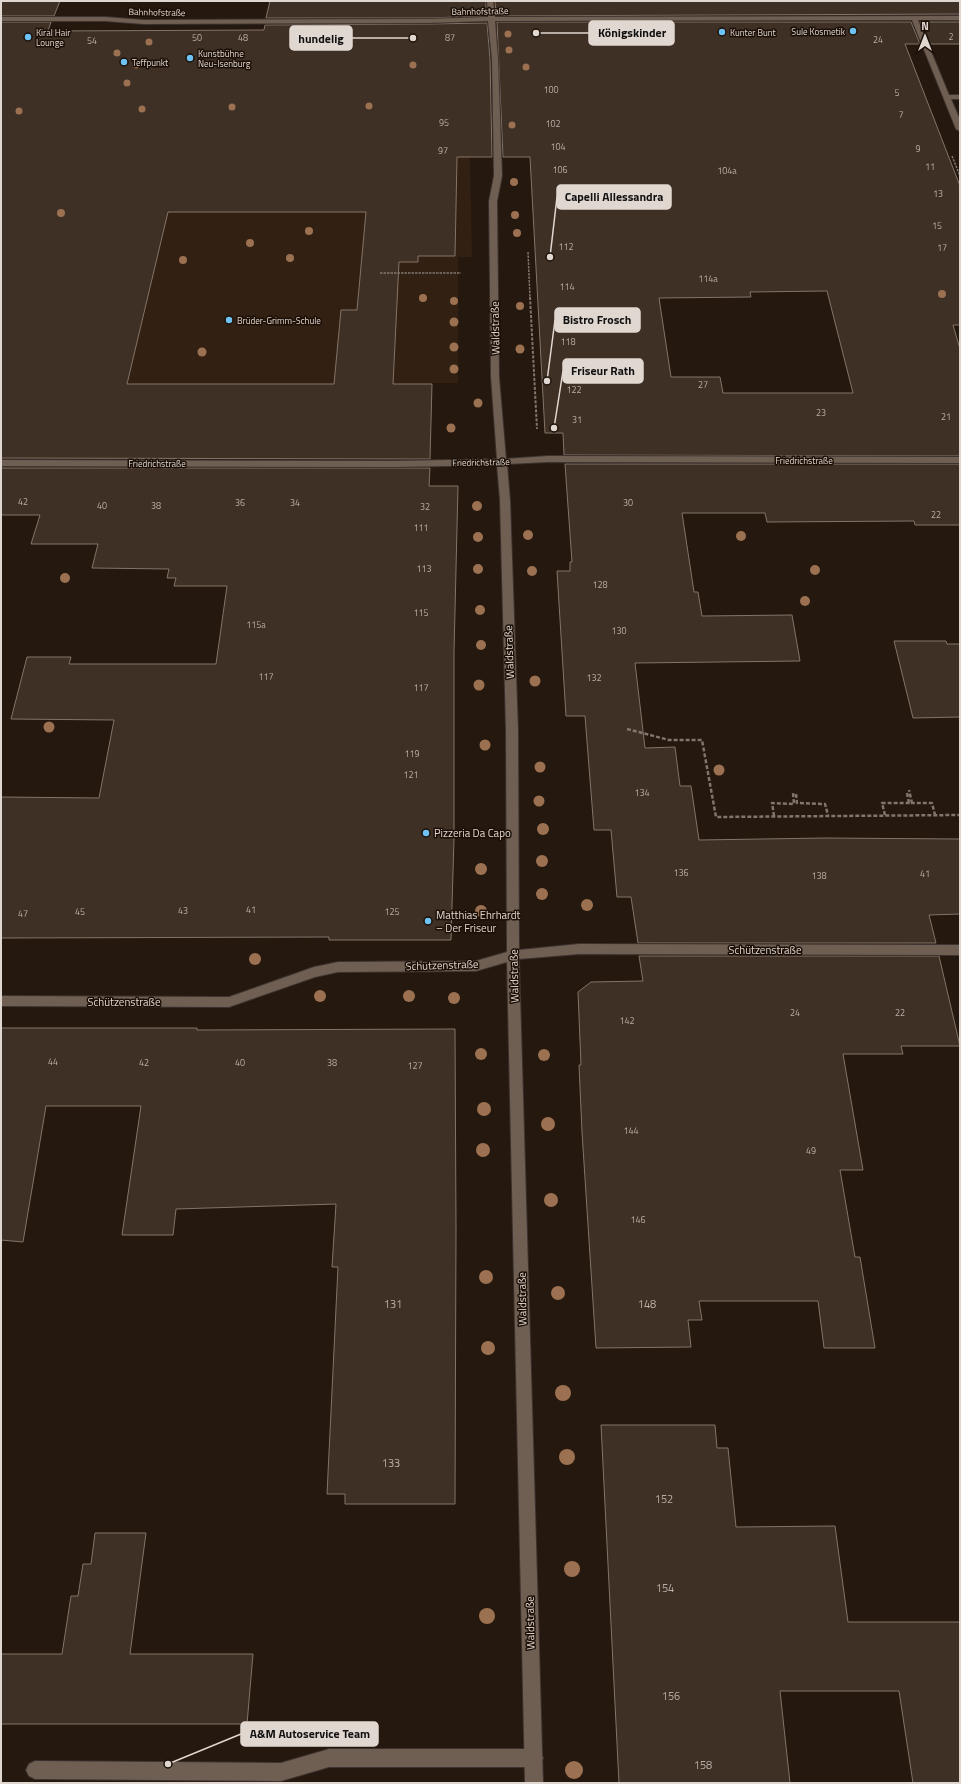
<svg xmlns="http://www.w3.org/2000/svg" width="961" height="1784" viewBox="0 0 961 1784" font-family="'Titillium Web',sans-serif">
<style>
.built{fill:#322012}
.building{fill:#3e3025;stroke:#847468;fill-rule:evenodd}
.lines{fill:none;stroke-linecap:round;stroke-linejoin:round}
.lane-casing{stroke:#3c322e;stroke-width:2}
.street-casing{stroke:#3c322e;stroke-width:2}
.path-far2{stroke:#81756d;stroke-width:1.5;stroke-dasharray:2.5 1;stroke-linecap:butt}
.path-far1{stroke:#81756d;stroke-width:2;stroke-dasharray:3 1.5;stroke-linecap:butt}
.path{stroke:#81756d;stroke-width:2.5;stroke-dasharray:4 2;stroke-linecap:butt}
.lane{fill:#6f5f53;fill-rule:evenodd}
.street{fill:#6f5f53;fill-rule:evenodd}
.tree{fill:#9c7151}
.poi-dot{fill:#6fc2f4;stroke:#1b0f06;stroke-width:1.5}
.labels{text-anchor:middle;dominant-baseline:central;stroke-width:3;stroke-linejoin:round;paint-order:stroke}
.far-street-label{font-size:9px;fill:#e1d7d1;stroke:#1b0f06}
.far-poi-label{font-size:9px;fill:#e1d7d1;stroke:#1b0f06;text-anchor:start}
.number-label{font-size:9px;fill:#b8ada6}
.street-label{font-size:11px;fill:#e1d7d1;stroke:#1b0f06}
.poi-label{font-size:11px;fill:#e1d7d1;stroke:#1b0f06;text-anchor:start}
.near-number-label{font-size:11px;fill:#b8ada6}
.leader{fill:none;stroke:#e1d7d1;stroke-width:1.5}
.callout-dot{fill:#e1d7d1;stroke:#1b0f06;stroke-width:1.5}
.callout{fill:#e1d7d1;stroke:#e1d7d1;stroke-width:1.5}
.callout-label{font-size:12px;text-anchor:middle;font-weight:bold;fill:#111}
</style>
<rect width="100%" height="100%" fill="#25180e"/>
<path class="built" d="M1 103 470 157 472 257H458V383H432L431 417 1 433Z"/>
<path class="building" d="M1 1H60L54 16H1Z
M270 1H486V16L428 18H266Z
M495 1H960V14L496 16Z
M1 22H51L48 31 264 30 265 25 428 24 487 23 490 59 492 157H457L455 256H418V262H399L393 384H432L430 459 1 458ZM168 212H366L357 310H341L334 384H127Z
M497 22H911L920 44H905L960 186V325H953L960 349V456L564 455 563 433H545L530 157H503ZM827 291 853 393H723L720 377H671L659 298 751 297 750 292Z
M920 22H960V44H930Z
M565 464H960V525H915L914 521 767 522 765 513H682L694 592H698L702 616 792 615 800 661 635 663 645 748 675 747 680 786H691L699 840 824 838 960 839V914L929 915 936 943H638L631 897H617L611 830H594L585 716H566L557 571H570V562H572Z
M1 468H430L429 486H458L454 652V838L451 940H329V937L1 938V797L99 798 114 720 11 719 27 657H71L69 664H216L227 586H174L176 578H167L169 569 92 568 98 544H31L40 515H1Z
M894 641H946L947 644H960V717L913 718Z
M639 956H939L960 1046H901L903 1054H843L863 1170H840L855 1257H860L875 1348H824L818 1301H699L702 1320H688L691 1347 596 1348 582 1132 579 1065H581L578 992 591 982 643 981Z
M1 1028H197V1030L455 1029 456 1230 455 1504H345V1494H327L338 1267H332L336 1204 176 1209 173 1235H122L141 1106H46L23 1242 1 1240Z
M601 1425H715L717 1448H728L736 1527 835 1526 848 1622H960V1783H913L899 1691H780L790 1783H619Z
M95 1533H146L130 1654H253L247 1724H1V1654H62L71 1596H78L83 1564H91Z"/>
<g class="lines">
<g class="lane-casing">
<path id="lane" d="M329 1749H534L540 1752 543 1758 540 1764 534 1767H329L281 1781 35 1779 29 1776 26 1770 29 1764 35 1761 281 1763Z"/>
</g>
<g class="street-casing">
<path id="street" d="M487 1H493L495 17 960 16V20H918L949 95H960V99H951L960 120V131L956 129 912 20 495 21 498 59 502 176 497 201 499 377 506 459 548 456 960 457V463L548 462 507 464 510 500 518 731 519 950 579 944 960 945V955L579 954 519 959 543 1783H525L507 962 476 971 338 972 315 977 229 1007 1 1006V996L229 997 314 967 338 962 476 961 507 952 506 731 500 500 497 465 396 467 1 466V460L396 461 497 459 491 377 489 201 494 176 492 59 488 21 428 23 144 24 105 21H1V17H105L144 20 428 19 488 17Z"/>
</g>
<path class="path-far2" d="M952 156 960 176
M528 252 530 298
M380 273H461"/>
<path class="path-far1" d="M530 297 537 429"/>
<path class="path" d="M627 729 669 740H702L716 817 960 815
M907 793 909 803H932L935 815
M796 794 797 803 825 804 828 815
M885 815 882 803H912L909 790
M774 816 772 803 794 804 793 793"/>
<use href="#lane" class="lane"/>
<use href="#street" class="street"/>
</g>
<g class="tree">
<circle cx="508" cy="34" r="3.5"/>
<circle cx="149" cy="42" r="3.5"/>
<circle cx="509" cy="50" r="3.5"/>
<circle cx="117" cy="53" r="3.5"/>
<circle cx="136" cy="65" r="3.5"/>
<circle cx="413" cy="65" r="3.5"/>
<circle cx="526" cy="67" r="3.5"/>
<circle cx="127" cy="83" r="3.5"/>
<circle cx="369" cy="106" r="3.5"/>
<circle cx="232" cy="107" r="3.5"/>
<circle cx="142" cy="109" r="3.5"/>
<circle cx="19" cy="111" r="3.5"/>
<circle cx="512" cy="125" r="3.5"/>
<circle cx="514" cy="182" r="4"/>
<circle cx="61" cy="213" r="4"/>
<circle cx="515" cy="215" r="4"/>
<circle cx="309" cy="231" r="4"/>
<circle cx="517" cy="233" r="4"/>
<circle cx="250" cy="243" r="4"/>
<circle cx="290" cy="258" r="4"/>
<circle cx="183" cy="260" r="4"/>
<circle cx="942" cy="294" r="4"/>
<circle cx="423" cy="298" r="4"/>
<circle cx="454" cy="301" r="4"/>
<circle cx="520" cy="306" r="4"/>
<circle cx="454" cy="322" r="4.5"/>
<circle cx="454" cy="347" r="4.5"/>
<circle cx="520" cy="349" r="4.5"/>
<circle cx="202" cy="352" r="4.5"/>
<circle cx="454" cy="369" r="4.5"/>
<circle cx="478" cy="403" r="4.5"/>
<circle cx="451" cy="428" r="4.5"/>
<circle cx="477" cy="506" r="5"/>
<circle cx="528" cy="535" r="5"/>
<circle cx="741" cy="536" r="5"/>
<circle cx="478" cy="537" r="5"/>
<circle cx="478" cy="569" r="5"/>
<circle cx="815" cy="570" r="5"/>
<circle cx="532" cy="571" r="5"/>
<circle cx="65" cy="578" r="5"/>
<circle cx="805" cy="601" r="5"/>
<circle cx="480" cy="610" r="5"/>
<circle cx="481" cy="645" r="5"/>
<circle cx="535" cy="681" r="5.5"/>
<circle cx="479" cy="685" r="5.5"/>
<circle cx="49" cy="727" r="5.5"/>
<circle cx="485" cy="745" r="5.5"/>
<circle cx="540" cy="767" r="5.5"/>
<circle cx="719" cy="770" r="5.5"/>
<circle cx="539" cy="801" r="5.5"/>
<circle cx="543" cy="829" r="6"/>
<circle cx="542" cy="861" r="6"/>
<circle cx="481" cy="869" r="6"/>
<circle cx="542" cy="894" r="6"/>
<circle cx="587" cy="905" r="6"/>
<circle cx="481" cy="911" r="6"/>
<circle cx="255" cy="959" r="6"/>
<circle cx="320" cy="996" r="6"/>
<circle cx="409" cy="996" r="6"/>
<circle cx="454" cy="998" r="6"/>
<circle cx="481" cy="1054" r="6"/>
<circle cx="544" cy="1055" r="6"/>
<circle cx="484" cy="1109" r="7"/>
<circle cx="548" cy="1124" r="7"/>
<circle cx="483" cy="1150" r="7"/>
<circle cx="551" cy="1200" r="7"/>
<circle cx="486" cy="1277" r="7"/>
<circle cx="558" cy="1293" r="7"/>
<circle cx="488" cy="1348" r="7"/>
<circle cx="563" cy="1393" r="8"/>
<circle cx="567" cy="1457" r="8"/>
<circle cx="572" cy="1569" r="8"/>
<circle cx="487" cy="1616" r="8"/>
<circle cx="574" cy="1770" r="9"/>
</g>
<g class="poi-dot">
<circle cx="853" cy="31" r="4"/>
<circle cx="722" cy="32" r="4"/>
<circle cx="28" cy="37" r="4"/>
<circle cx="190" cy="58" r="4"/>
<circle cx="124" cy="62" r="4"/>
<circle cx="229" cy="320" r="4"/>
<circle cx="426" cy="833" r="4"/>
<circle cx="428" cy="921" r="4"/>
</g>
<g class="labels">
<g class="far-street-label">
<text transform="translate(480 11) rotate(-1)">Bahnhofstraße</text>
<text transform="translate(157 12) rotate(1)">Bahnhofstraße</text>
<text x="804" y="460">Friedrichstraße</text>
<text transform="translate(481 462) rotate(-1)">Friedrichstraße</text>
<text x="157" y="463">Friedrichstraße</text>
</g>
<g class="far-poi-label">
<text x="845" y="31" text-anchor="end">Sule Kosmetik</text>
<text x="36" y="32">Kiral Hair<tspan x="36" dy="10">Lounge</tspan></text>
<text x="730" y="32">Kunter Bunt</text>
<text x="198" y="53">Kunstbühne<tspan x="198" dy="10">Neu-Isenburg</tspan></text>
<text x="132" y="62">Teffpunkt</text>
<text x="237" y="320">Brüder-Grimm-Schule</text>
</g>
<g class="number-label">
<text x="951" y="36">2</text>
<text x="197" y="37">50</text>
<text x="243" y="37">48</text>
<text x="450" y="37">87</text>
<text x="878" y="39">24</text>
<text x="92" y="40">54</text>
<text x="551" y="89">100</text>
<text x="897" y="92">5</text>
<text x="901" y="114">7</text>
<text x="444" y="122">95</text>
<text x="553" y="123">102</text>
<text x="558" y="146">104</text>
<text x="918" y="148">9</text>
<text x="443" y="150">97</text>
<text x="930" y="166">11</text>
<text x="560" y="169">106</text>
<text x="727" y="170">104a</text>
<text x="938" y="193">13</text>
<text x="937" y="225">15</text>
<text x="566" y="246">112</text>
<text x="942" y="247">17</text>
<text x="708" y="278">114a</text>
<text x="567" y="286">114</text>
<text x="568" y="341">118</text>
<text x="703" y="384">27</text>
<text x="574" y="389">122</text>
<text x="821" y="412">23</text>
<text x="946" y="416">21</text>
<text x="577" y="419">31</text>
<text x="23" y="501">42</text>
<text x="240" y="502">36</text>
<text x="295" y="502">34</text>
<text x="628" y="502">30</text>
<text x="102" y="505">40</text>
<text x="156" y="505">38</text>
<text x="425" y="506">32</text>
<text x="936" y="514">22</text>
<text x="421" y="527">111</text>
<text x="424" y="568">113</text>
<text x="600" y="584">128</text>
<text x="421" y="612">115</text>
<text x="256" y="624">115a</text>
<text x="619" y="630">130</text>
<text x="266" y="676">117</text>
<text x="594" y="677">132</text>
<text x="421" y="687">117</text>
<text x="412" y="753">119</text>
<text x="411" y="774">121</text>
<text x="642" y="792">134</text>
<text x="681" y="872">136</text>
<text x="925" y="873">41</text>
<text x="819" y="875">138</text>
<text x="251" y="909">41</text>
<text x="183" y="910">43</text>
<text x="80" y="911">45</text>
<text x="392" y="911">125</text>
<text x="23" y="913">47</text>
<text x="795" y="1012">24</text>
<text x="900" y="1012">22</text>
<text x="627" y="1020">142</text>
<text x="53" y="1061">44</text>
<text x="144" y="1062">42</text>
<text x="240" y="1062">40</text>
<text x="332" y="1062">38</text>
<text x="415" y="1065">127</text>
<text x="631" y="1130">144</text>
<text x="811" y="1150">49</text>
<text x="638" y="1219">146</text>
</g>
<g class="street-label">
<text transform="translate(495 328) rotate(-91)">Waldstraße</text>
<text transform="translate(509 652) rotate(-92)">Waldstraße</text>
<text x="765" y="950">Schützenstraße</text>
<text transform="translate(442 965) rotate(-2)">Schützenstraße</text>
<text transform="translate(514 976) rotate(-91)">Waldstraße</text>
<text x="124" y="1002">Schützenstraße</text>
<text transform="translate(522 1299) rotate(-91)">Waldstraße</text>
<text transform="translate(530 1623) rotate(-91)">Waldstraße</text>
</g>
<g class="poi-label">
<text x="434" y="833">Pizzeria Da Capo</text>
<text x="436" y="915">Matthias Ehrhardt<tspan x="436" dy="13">– Der Friseur</tspan></text>
</g>
<g class="near-number-label">
<text x="393" y="1304">131</text>
<text x="647" y="1304">148</text>
<text x="391" y="1463">133</text>
<text x="664" y="1499">152</text>
<text x="665" y="1588">154</text>
<text x="671" y="1696">156</text>
<text x="703" y="1765">158</text>
</g>
</g>
<path class="leader" d="M536 33L589 33M413 38L352 38M550 257L557 197M547 381L555 320M554 428L563 371M168 1764L241 1734"/>
<g class="callout-dot">
<circle cx="536" cy="33" r="4"/>
<circle cx="413" cy="38" r="4"/>
<circle cx="550" cy="257" r="4"/>
<circle cx="547" cy="381" r="4"/>
<circle cx="554" cy="428" r="4"/>
<circle cx="168" cy="1764" r="4"/>
</g>
<g class="callout">
<rect x="589" y="21" width="85" height="24" rx="4"/>
<rect x="290" y="26" width="62" height="24" rx="4"/>
<rect x="557" y="185" width="114" height="24" rx="4"/>
<rect x="555" y="308" width="85" height="24" rx="4"/>
<rect x="563" y="359" width="80" height="24" rx="4"/>
<rect x="241" y="1722" width="137" height="24" rx="4"/>
</g>
<g class="callout-label">
<text x="632" y="37">Königskinder</text>
<text x="321" y="43">hundelig</text>
<text x="614" y="201">Capelli Allessandra</text>
<text x="597" y="324">Bistro Frosch</text>
<text x="603" y="375">Friseur Rath</text>
<text x="310" y="1738">A&amp;M Autoservice Team</text>
</g>
<rect width="961" height="1784" fill="none" stroke="#e1d7d1" stroke-width="4"/>
<g transform="translate(925 36)" stroke="#1b0f06" stroke-width="3" paint-order="stroke">
<path d="M0-3L7 15L0 10L-7 15Z" fill="#e1d7d1"/>
<text y="-6" font-size="11" font-weight="bold" text-anchor="middle" fill="#e1d7d1">N</text>
</g>
</svg>
